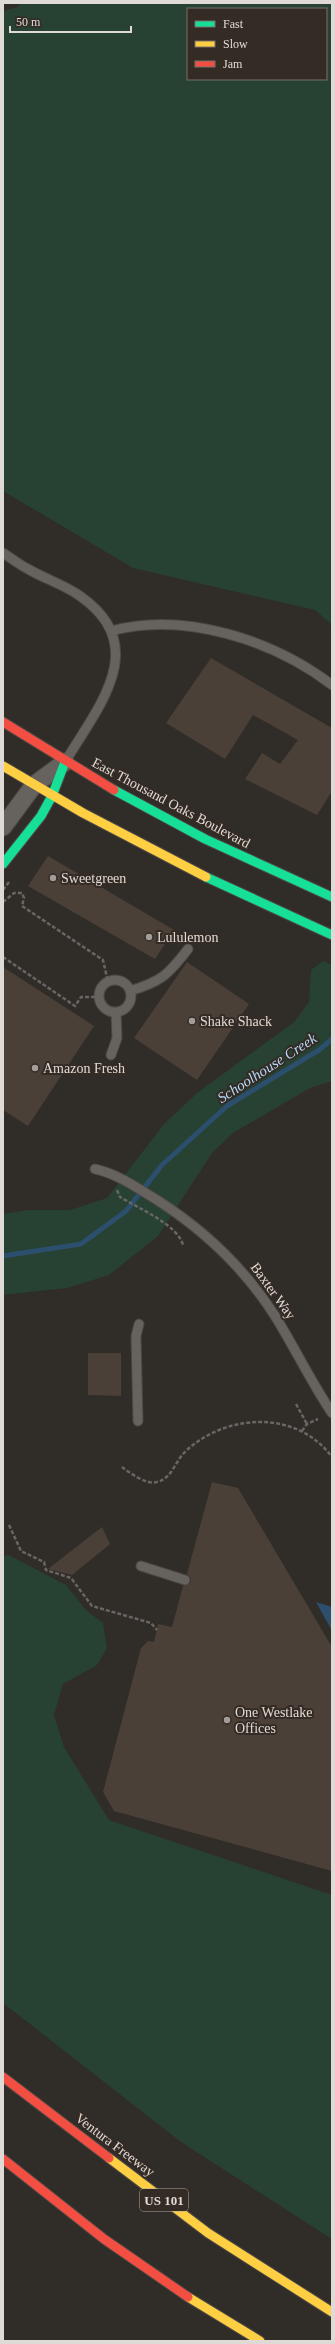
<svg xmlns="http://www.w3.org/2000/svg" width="335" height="2344" viewBox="0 0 335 2344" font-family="Georgia,serif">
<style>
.green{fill:#274132;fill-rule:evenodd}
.water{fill:#2b4f6c}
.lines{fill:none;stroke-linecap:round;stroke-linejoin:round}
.stream{stroke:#2b4f6c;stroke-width:5}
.building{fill:#4a4038}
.lane-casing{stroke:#4c4845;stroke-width:11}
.street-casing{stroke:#4c4845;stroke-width:19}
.fast-casing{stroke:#4c4845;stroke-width:11}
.slow-casing{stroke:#4c4845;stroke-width:11}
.jam-casing{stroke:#4c4845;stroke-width:11}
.path{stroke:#686562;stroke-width:2.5;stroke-dasharray:4 2;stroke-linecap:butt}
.lane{stroke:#66635f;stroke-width:9}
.street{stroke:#66635f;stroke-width:17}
.fast{stroke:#16e098;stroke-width:9}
.slow{stroke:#ffcf43;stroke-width:9}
.jam{stroke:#f24e42;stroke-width:9}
.poi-dot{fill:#a29d99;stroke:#342b24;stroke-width:1.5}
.labels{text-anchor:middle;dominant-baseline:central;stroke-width:4;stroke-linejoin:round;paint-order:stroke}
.shield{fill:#342b24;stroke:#aca6a1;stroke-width:1}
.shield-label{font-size:13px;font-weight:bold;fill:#e0dad6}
.street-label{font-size:14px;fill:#e0dad6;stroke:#342b24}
.poi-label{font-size:14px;fill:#e0dad6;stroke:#342b24;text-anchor:start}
.water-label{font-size:15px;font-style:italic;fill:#b2d8f9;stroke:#342b24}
</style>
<rect width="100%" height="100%" fill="#302c28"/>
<path class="green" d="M21 3H332V625L315 610 133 568 3 491V11L18 7ZM188 9H326V79H188Z
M323 961 332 965V1081L310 1088 233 1133 212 1153 158 1236 109 1275 67 1288 3 1295V1214L28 1210H70L107 1198 164 1124 197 1093 294 1022 309 1002 311 970Z
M9 1555 66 1585 85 1609 103 1623 107 1648 97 1665 63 1684 54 1715 64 1747 109 1820 332 1895V2239L181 2142 3 2003V1556Z"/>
<path class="water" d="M316 1602 332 1607V1631Z"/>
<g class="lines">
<path class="stream" d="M3 1256 81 1244 126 1211 162 1165 227 1106 319 1050 332 1039"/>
</g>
<path class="building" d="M211 658 332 728V791L317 815 245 779 262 753 280 764 298 740 253 715 225 759 166 723Z
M48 856 174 930 155 959 28 886Z
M187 962 249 1004 197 1080 134 1038Z
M3 967 94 1026 28 1126 3 1110Z
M88 1353H121V1396L88 1395Z
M212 1482 238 1488 332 1647V1871L114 1811 103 1792 141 1648 148 1641 154 1642 158 1624 172 1627 183 1586 191 1582V1578L187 1574Z
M102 1527 110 1544 72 1575 48 1569Z"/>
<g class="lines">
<g class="lane-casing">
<path id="lane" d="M3 553C11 558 20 565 28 569 45 579 65 585 80 596 152 646 98 707 65 762
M111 631C184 611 273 640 332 685
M99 996a16 16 0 1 1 32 0a16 16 0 1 1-32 0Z
M130 991C162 981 168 975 188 949
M111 1055 117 1038 116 1012
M95 1169C118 1174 137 1188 157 1200 204 1230 245 1269 275 1316 295 1348 311 1382 332 1413
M138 1421 136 1336 139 1324
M141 1566 185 1580"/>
</g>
<g class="street-casing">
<path id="street" d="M3 827 34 785 65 762"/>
</g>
<g class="fast-casing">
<path id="fast" d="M114 790 205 839 332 897
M3 864 41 816 52 796 65 762
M206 877 332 935"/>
</g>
<g class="slow-casing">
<path id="slow" d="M3 766 83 813 206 877
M109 2158 208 2233 332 2312
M188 2297 260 2341"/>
</g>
<g class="jam-casing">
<path id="jam" d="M3 722 114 790
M3 2077 109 2158
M3 2159 104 2239 188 2297"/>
</g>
<path class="path" d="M3 890 9 882
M3 902 14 893H22L24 898 22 906 103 960 108 982
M3 957 75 1006 81 997H99
M117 1190 120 1197C138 1208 178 1225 183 1245
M296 1404 307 1424
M302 1431 307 1424 318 1419
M122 1467C130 1473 146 1485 157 1482 173 1478 175 1460 187 1450 228 1413 297 1410 332 1457
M9 1525 21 1551 44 1562 46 1570 71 1578 92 1606 151 1623 157 1630"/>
<use href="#lane" class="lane"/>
<use href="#street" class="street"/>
<use href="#fast" class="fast"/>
<use href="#slow" class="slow"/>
<use href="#jam" class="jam"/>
</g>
<g class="poi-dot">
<circle cx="53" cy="878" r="4"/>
<circle cx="149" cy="937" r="4"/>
<circle cx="192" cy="1021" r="4"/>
<circle cx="35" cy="1068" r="4"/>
<circle cx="227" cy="1720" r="4"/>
</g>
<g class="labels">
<rect class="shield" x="140" y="2189" width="48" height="22" rx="3"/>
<g class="shield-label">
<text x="164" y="2200">US 101</text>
</g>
<g class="street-label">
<text transform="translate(171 803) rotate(28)">East Thousand Oaks Boulevard</text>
<text transform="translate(273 1291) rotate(54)">Baxter Way</text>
<text transform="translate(115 2145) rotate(37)">Ventura Freeway</text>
</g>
<g class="poi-label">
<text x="61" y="878">Sweetgreen</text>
<text x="157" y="937">Lululemon</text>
<text x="200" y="1021">Shake Shack</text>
<text x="43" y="1068">Amazon Fresh</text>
<text x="235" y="1712">One Westlake<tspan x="235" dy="16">Offices</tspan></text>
</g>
<g class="water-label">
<text transform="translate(267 1068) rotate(-33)">Schoolhouse Creek</text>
</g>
</g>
<rect width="335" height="2344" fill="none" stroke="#e0dad6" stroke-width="8"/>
<rect x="187" y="8" width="140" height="72" fill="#342b24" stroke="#79716b"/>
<rect x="195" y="21" width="20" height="6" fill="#16e098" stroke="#79716b"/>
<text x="223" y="28" font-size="12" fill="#e0dad6">Fast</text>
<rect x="195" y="41" width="20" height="6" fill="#ffcf43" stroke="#79716b"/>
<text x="223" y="48" font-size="12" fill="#e0dad6">Slow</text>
<rect x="195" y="61" width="20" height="6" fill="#f24e42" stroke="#79716b"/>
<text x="223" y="68" font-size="12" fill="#e0dad6">Jam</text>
<path d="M10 26v6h121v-6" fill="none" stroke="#e0dad6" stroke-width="2"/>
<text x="16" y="26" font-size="12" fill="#e0dad6" stroke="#342b24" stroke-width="3" paint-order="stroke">50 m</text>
</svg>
